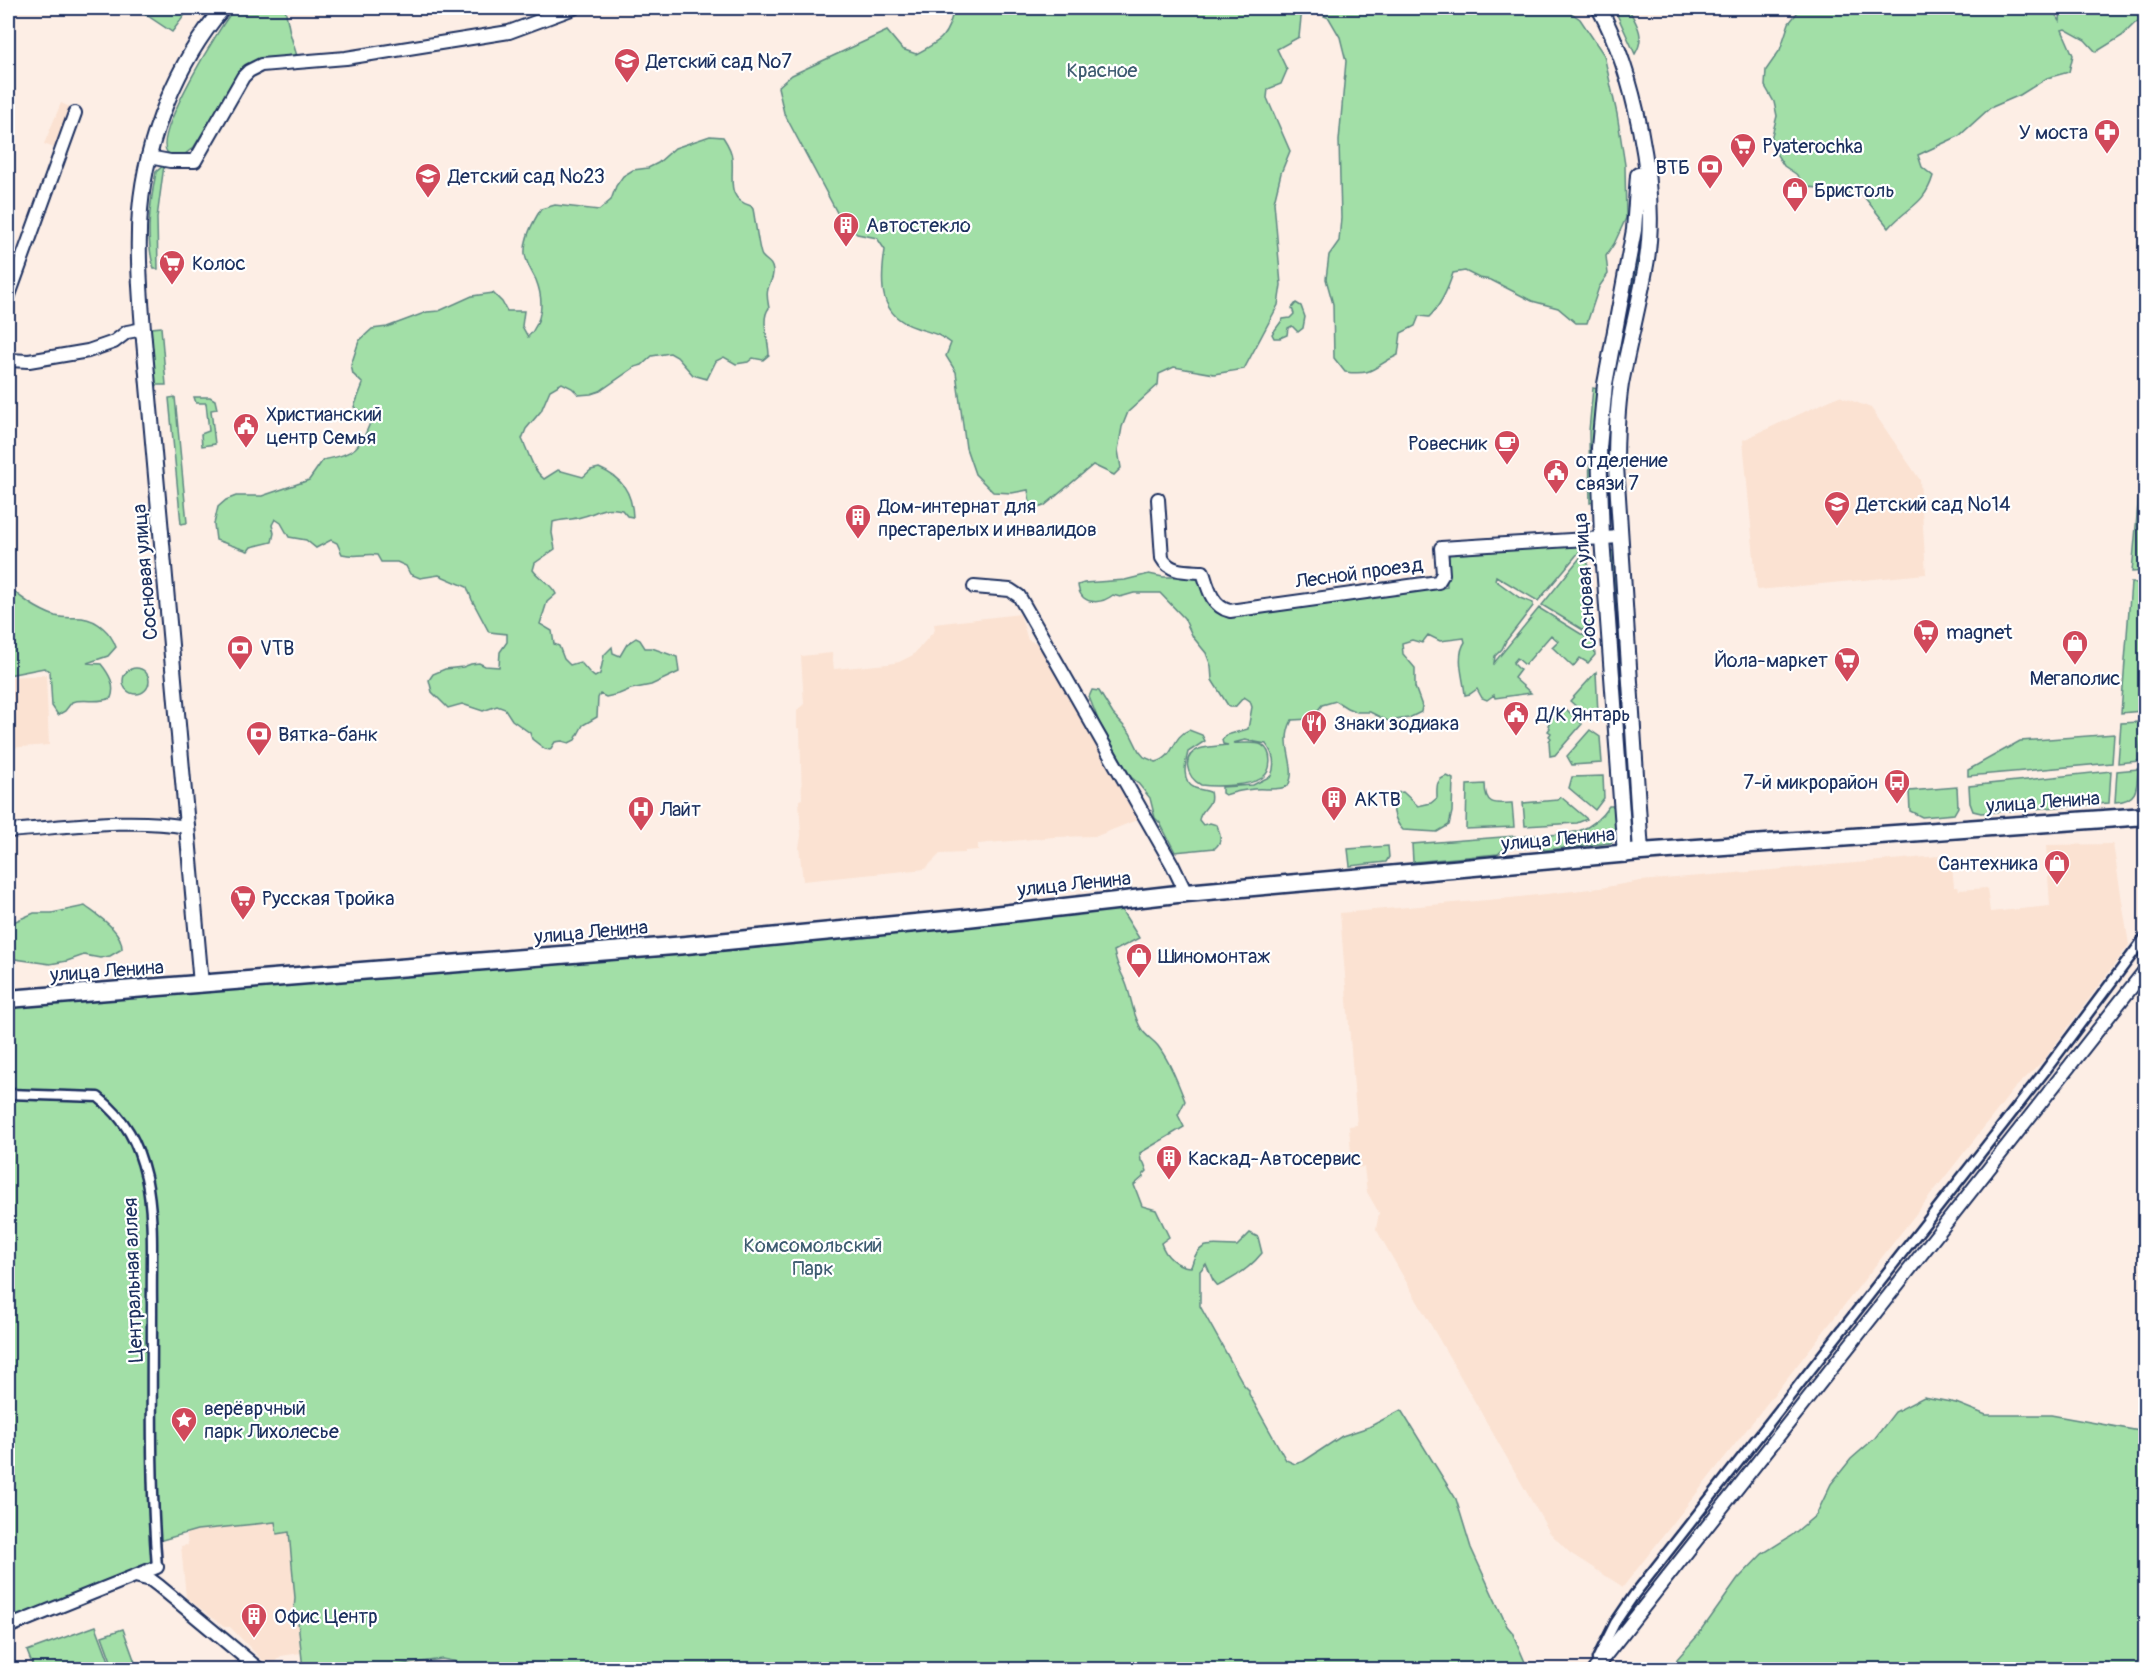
<svg xmlns="http://www.w3.org/2000/svg" width="2153" height="1677" viewBox="0 0 2153 1677" font-family="Pangolin,sans-serif">
<style>
.built{fill:#fbe2d2}
.green{fill:#a2dfa7;stroke:#5e8782;stroke-width:1.5}
.lines{fill:none;stroke-linecap:round;stroke-linejoin:round}
.pedestrian-casing{stroke:#1b2f5e;stroke-width:13}
.minor-casing{stroke:#1b2f5e;stroke-width:16}
.tertiary-casing{stroke:#1b2f5e;stroke-width:18}
.secondary-casing{stroke:#1b2f5e;stroke-width:21}
.pedestrian{stroke:#fff;stroke-width:8}
.minor{stroke:#fff;stroke-width:12}
.tertiary{stroke:#fff;stroke-width:14}
.secondary{stroke:#fff;stroke-width:16}
.labels{text-anchor:middle;dominant-baseline:central;stroke-width:4.5;stroke-linejoin:round;paint-order:stroke}
.poi-label{font-size:20px;fill:#1b2f5e;stroke:#fff;text-anchor:start}
.park-label{font-size:20px;fill:#3d5b70;stroke:#fff}
.street-label{font-size:20px;fill:#1b2f5e;stroke:#fff}
</style>
<rect width="100%" height="100%" fill="#fdeee5"/>
<filter id="ink" filterUnits="userSpaceOnUse"><feTurbulence type="fractalNoise" baseFrequency=".0167" numOctaves="2"/><feDisplacementMap in="SourceGraphic" scale="12" xChannelSelector="R" yChannelSelector="G"/><feConvolveMatrix kernelMatrix="1 2 1 2 8 2 1 2 1" color-interpolation-filters="sRGB"/></filter>
<g filter="url(#ink)">
<path class="built" d="M61 103 70 107 54 148 44 144Z
M1839 396 1871 408 1920 480 1926 574 1757 590 1743 440Z
M1020 614 1028 640 1037 643 1139 819 1097 836 1054 837 978 844V850L965 851V853L940 854 925 869 803 881 799 847 801 836 799 800 802 799 800 729 797 728V710L804 704 801 656 832 653 834 669 888 664 899 662 913 655 935 630 934 624Z
M46 675 49 745 8 748V677Z
M2113 844 2129 945 2043 1061 2014 1089 1623 1587 1570 1553 1550 1533 1376 1229 1379 1213 1367 1192 1364 1167 1352 1168 1349 1126 1357 1125 1340 913 1510 898 1600 888 1640 881 1951 855 1954 887H1958L1959 890 1987 888 1990 912 2050 906 2046 845Z
M275 1522 289 1531 301 1653 281 1656 269 1667 230 1627H224L186 1597 181 1546 188 1545 186 1533 197 1530Z"/>
<path class="green" d="M136 8H190L172 32Z
M235 8H285L290 33 297 56C278 58 252 55 240 72L194 147 185 154C180 155 171 156 167 152 153 135 221 24 235 8Z
M954 8H1302L1299 37 1277 49 1287 70 1281 84 1268 89 1267 98 1290 151 1281 173 1274 202 1281 285 1278 305 1244 369 1214 374 1174 367 1159 374 1158 385 1128 412 1122 427 1118 450 1121 468 1114 475 1093 465 1044 506 1031 510 1028 490 1012 493 993 492 975 474 966 448 956 372 946 356 951 343C938 333 931 333 917 328 878 316 880 283 885 250L877 238 857 234 841 220 784 113 778 87 792 75 887 31 902 49 916 54C941 41 948 37 954 8Z
M1325 8H1564L1580 19 1604 55 1617 114 1625 165 1626 218 1614 244 1606 256 1608 274 1599 287 1587 323H1576L1558 308 1532 301 1491 280 1479 278 1465 271 1453 273C1448 289 1441 305 1429 317L1419 316 1415 326 1401 333 1398 355C1373 366 1376 376 1345 372L1334 358 1333 304 1326 279 1329 255 1339 241 1341 218 1339 141 1346 61 1340 37 1329 18 1324 16Z
M1614 8H1628C1637 24 1646 37 1635 54Z
M1801 8H2051L2060 21 2061 8H2145L2146 20 2135 23 2122 36 2096 52 2085 40 2065 29 2062 30 2073 55 2069 72 2047 78 2020 95 1990 108 1959 136 1918 155 1922 167 1933 176C1924 206 1908 206 1889 228L1857 188C1846 195 1837 202 1824 197L1819 188 1807 187 1796 174 1784 166 1777 155 1771 139 1777 116 1774 102 1765 86 1766 70 1780 50 1789 23Z
M710 136 723 137C727 143 732 151 732 159 734 178 725 199 751 206L753 209C755 218 759 253 762 256 767 262 772 262 773 271 774 278 769 283 768 289 766 295 768 302 769 308 760 319 769 341 769 355L763 360 753 358 748 362 736 364 724 357 716 361 707 379 693 375 677 357 670 353 652 356 642 365 635 367 600 391 591 394 579 395 572 388 562 383 550 390 541 411 526 429 522 439C529 453 532 469 544 479L558 470 583 477 591 470 599 468C622 478 632 492 633 517L627 516 622 510C602 505 598 513 581 517 572 520 563 519 553 522L552 533 555 549 535 563 533 570C540 580 551 583 556 594L547 602 540 624 552 631 554 644 559 646 564 659 570 665 580 662C586 667 588 673 595 677L600 674 604 655 612 647 613 653 620 656 627 644 636 638 640 640 645 648H652L677 657 679 672 651 685 631 689 619 694 606 697 600 694 598 698 597 717 583 725 575 740 569 743 562 741 555 742 550 750 545 749 532 739 530 733 512 720 505 709 497 706 483 711 462 704 448 708 432 692 429 680 433 674 445 669 463 667 471 664 479 663 485 666 499 667 500 652 507 642V634L489 632 472 600 467 587 439 575 420 578 410 574 406 566 397 562H381L377 555C365 553 357 558 342 554L337 543 331 540 316 548 306 540 289 537 281 523 275 519 272 525 274 533 272 542 251 547 248 551 216 540 214 524 218 507 226 500 236 496H262L309 480 323 460C356 453 360 449 372 418L354 407 363 384 353 374 351 365 359 341 372 329 387 327 427 312 439 311 472 296 493 293 502 302 507 311H524L522 326 528 337C543 321 544 300 536 280 532 272 526 263 525 254 524 238 533 222 541 209L555 205 599 210 611 200 616 186 623 176 633 170 648 168 658 163 675 148Z
M164 165 157 218 158 269H154C145 237 150 204 156 172Z
M1636 256 1641 257 1616 382 1611 381Z
M1296 303 1301 306 1305 317 1303 328 1298 332 1292 326 1288 328 1287 335 1280 338H1274L1272 334 1283 319 1290 318 1294 314 1292 308Z
M161 327 166 385H155L151 328Z
M1593 388 1598 389 1593 432 1594 502 1590 503 1589 431Z
M175 397 187 523 181 524 169 398Z
M194 397H210L215 400 217 409 211 410 215 444 202 446 201 434 209 431 206 403H196Z
M2145 425V571L2132 572Z
M1585 545 1538 601 1496 576 1495 580 1520 598 1533 603V606L1506 641 1502 649 1495 656 1494 663 1539 608 1594 642 1595 655 1588 663 1580 658 1573 667 1552 647 1558 641 1551 635 1525 665 1517 658 1513 663 1520 670 1514 678 1531 693 1495 698 1494 695 1487 700 1482 698 1477 689 1470 694 1465 695C1464 679 1455 657 1465 642L1464 638 1440 641 1428 635 1422 643 1412 640 1402 643 1403 654 1415 668V687L1422 706 1421 712 1409 718 1388 721 1370 712H1357L1347 708 1336 701 1322 705 1311 719 1292 720C1278 747 1299 765 1288 786 1278 791 1266 788 1254 789 1244 790 1234 792 1225 795L1222 793V787L1253 785 1271 776C1276 764 1274 754 1266 744L1245 740 1233 743C1241 744 1254 741 1262 745 1273 752 1272 771 1262 778 1250 786 1215 787 1201 785 1186 777 1181 756 1199 749 1208 746 1219 746 1228 745L1223 744 1222 740 1227 735 1248 729 1252 707 1250 701 1244 697 1235 707H1229L1212 680 1211 666 1206 653 1193 637 1184 618 1160 593H1134L1120 597 1113 595C1100 605 1080 605 1078 585L1084 583 1125 580 1149 574 1163 577H1198L1227 615 1447 587 1445 551 1452 554 1456 552Z
M1587 549 1593 636 1542 605Z
M1608 551H1614L1630 763H1625Z
M2131 583H2145L2146 681 2142 711 2121 713Z
M8 586C20 598 38 610 55 616 66 619 72 617 82 618 98 620 111 633 116 647L108 656 87 663 101 664C109 674 116 685 111 698 97 704 85 698 72 702L65 711 58 715 52 706 50 671 44 668 8 675Z
M123 681a13 13 0 1 1 26 0a13 13 0 1 1-26 0Z
M1596 672 1598 714 1588 717 1570 701Z
M1092 690 1099 691 1113 714 1130 733 1139 751 1144 757 1156 762C1177 756 1170 738 1189 730L1202 735 1205 741 1188 752C1185 764 1181 782 1195 788 1200 790 1205 790 1210 792 1214 806 1201 808 1199 820L1203 825 1210 823 1217 825C1220 834 1223 841 1215 848L1175 852 1160 823 1155 818 1150 798 1137 782 1131 777 1099 722 1089 697Z
M1567 710 1582 724 1555 755 1550 756 1549 741 1551 738 1549 736 1551 733 1548 731 1550 728 1548 725 1550 722 1547 720 1550 717 1547 715Z
M2139 722 2142 726 2139 761 2118 763 2121 723Z
M1590 730 1600 737 1602 763 1572 765 1567 756Z
M2114 734 2112 763 1968 776V770L2020 741Z
M2138 769C2137 788 2138 801 2115 802L2117 771Z
M2111 771 2109 803 1981 813 1973 811 1970 803 1969 786Z
M1447 776 1453 779 1452 812 1449 825 1437 832 1403 830C1394 821 1390 804 1396 793L1403 792 1418 806 1431 803 1437 798C1437 787 1435 780 1447 776Z
M1603 776 1604 798 1595 810 1569 788 1572 777Z
M1485 784C1485 805 1494 804 1512 803L1514 827 1466 829 1467 785Z
M1957 787 1958 807 1954 814 1922 817 1910 811 1909 791Z
M1561 797 1587 819 1577 823 1525 826 1523 803 1558 800Z
M1609 806H1616C1617 818 1620 834 1611 843L1545 850 1537 846H1527L1526 836C1562 833 1586 840 1609 806Z
M1515 836 1516 847 1505 848 1498 854 1413 862 1412 844Z
M1388 846 1389 857 1386 862 1350 866 1348 849Z
M1116 901 1139 938 1114 951C1116 963 1120 971 1125 981 1132 997 1132 1015 1142 1030 1146 1036 1153 1040 1158 1046 1170 1062 1178 1083 1185 1101L1178 1115 1184 1127 1140 1153 1141 1161 1144 1163 1147 1171 1143 1175V1177L1134 1185 1142 1206 1156 1210 1169 1237 1161 1243C1165 1256 1177 1267 1191 1267 1199 1237 1213 1247 1237 1246L1250 1233 1258 1237 1262 1253C1250 1268 1235 1278 1218 1286L1213 1280 1206 1264 1200 1271V1306L1244 1385 1249 1390V1394L1286 1460 1295 1464 1304 1461 1342 1436 1369 1427 1401 1410 1456 1499 1471 1548 1507 1626 1512 1632 1528 1669 458 1670 457 1662 442 1659 373 1669H303L297 1612 294 1610 295 1598 289 1532 277 1534 275 1522 197 1530 155 1542 157 1567 8 1627V999Z
M85 906C98 916 123 931 122 949L110 956 100 958 84 955 67 961 50 964 8 958V925L11 923 34 913H52Z
M1924 1397 1956 1403 1986 1415H2051L2145 1432V1669H1676L1677 1659 1699 1634 1738 1579 1762 1554 1791 1536 1816 1515 1831 1484 1851 1459 1875 1438 1895 1412Z
M96 1626 112 1669H34L27 1651Z
M123 1629 136 1665 125 1669H114L102 1636Z"/>
<g class="lines">
<g class="pedestrian-casing">
<path id="pedestrian" d="M8 1094 98 1097C126 1119 138 1143 146 1177 155 1219 151 1262 152 1304 152 1392 150 1480 157 1567
M1597 1659 1615 1623 1634 1595 2045 1071 2146 936"/>
</g>
<g class="minor-casing">
<path id="minor" d="M149 157 170 161H195L243 77 249 71 261 65 346 58 509 32 574 8
M8 298 75 113
M8 360 29 361 88 351 114 342 127 332 143 329
M1158 499 1162 558C1170 573 1187 571 1203 572 1208 588 1212 607 1230 611L1438 582 1443 574 1441 548 1620 537
M974 587 1010 590 1019 596 1172 864 1186 893
M8 831C67 827 128 817 187 827
M135 1576 151 1580 159 1586 260 1670
M8 1627 157 1567
M1594 1670 2146 969"/>
</g>
<g class="tertiary-casing">
<path id="tertiary" d="M1599 8C1634 72 1658 186 1647 259 1640 301 1629 342 1621 384 1617 411 1616 438 1616 466L1641 852
M1625 855 1602 538 1599 448 1605 384 1634 230 1638 175
M201 984 143 329C140 290 137 249 140 210 146 139 177 62 223 8"/>
</g>
<g class="secondary-casing">
<path id="secondary" d="M8 999 686 945 967 918 1186 893 1641 852 2146 816"/>
</g>
<use href="#pedestrian" class="pedestrian"/>
<use href="#minor" class="minor"/>
<use href="#tertiary" class="tertiary"/>
<use href="#secondary" class="secondary"/>
</g>
</g>
<defs>
<g id="school-pin" transform="scale(1.35)"><path d="M0 17L-7.5 6A9.5 9.5 0 1 1 7.5 6Z" fill="#d1495b" stroke="#fff"/><path d="M0-5L7-2L0 1L-7-2ZM-4 1L0 2.5L4 1V4Q0 6-4 4Z" fill="#fff"/></g>
<g id="pharmacy-pin" transform="scale(1.35)"><path d="M0 17L-7.5 6A9.5 9.5 0 1 1 7.5 6Z" fill="#d1495b" stroke="#fff"/><path d="M-2-6h4v4h4v4h-4v4h-4v-4h-4v-4h4Z" fill="#fff"/></g>
<g id="supermarket-pin" transform="scale(1.35)"><path d="M0 17L-7.5 6A9.5 9.5 0 1 1 7.5 6Z" fill="#d1495b" stroke="#fff"/><path d="M-6-5.5h2.5l.6 2H6L4.5 2H-2.5L-4.4-4H-6ZM-1.5 3.2a1.3 1.3 0 1 0 .1 0ZM3 3.2a1.3 1.3 0 1 0 .1 0Z" fill="#fff"/></g>
<g id="bank-pin" transform="scale(1.35)"><path d="M0 17L-7.5 6A9.5 9.5 0 1 1 7.5 6Z" fill="#d1495b" stroke="#fff"/><path d="M-6-4H6V4H-6ZM0-2.3a2.3 2.3 0 1 0 0 4.6a2.3 2.3 0 1 0 0-4.6Z" fill="#fff"/></g>
<g id="shop-pin" transform="scale(1.35)"><path d="M0 17L-7.5 6A9.5 9.5 0 1 1 7.5 6Z" fill="#d1495b" stroke="#fff"/><path d="M-5-2.5h2.3a2.7 3.5 0 0 1 5.4 0H5L5.5 6h-11ZM-1.5-2.5h3a1.5 2.3 0 0 0-3 0Z" fill="#fff"/></g>
<g id="building-pin" transform="scale(1.35)"><path d="M0 17L-7.5 6A9.5 9.5 0 1 1 7.5 6Z" fill="#d1495b" stroke="#fff"/><path d="M-4-6H4V6H1V3H-1V6H-4ZM-2.5-4.3h1.7v1.8h-1.7ZM.8-4.3h1.7v1.8H.8ZM-2.5-1h1.7V.8h-1.7ZM.8-1h1.7V.8H.8Z" fill="#fff"/></g>
<g id="civic-pin" transform="scale(1.35)"><path d="M0 17L-7.5 6A9.5 9.5 0 1 1 7.5 6Z" fill="#d1495b" stroke="#fff"/><path d="M-.6-6.5H3V-4.5H.6V-3L4-1V1h2V6H-6V1h2V-1L-.6-3ZM-1.2 2.5V6h2.4V2.5Z" fill="#fff"/></g>
<g id="cafe-pin" transform="scale(1.35)"><path d="M0 17L-7.5 6A9.5 9.5 0 1 1 7.5 6Z" fill="#d1495b" stroke="#fff"/><path d="M-5.5-4.5H6V0H3Q3 3.5 0 3.5H-2.5Q-5.5 3.5-5.5 0ZM3-3.2v2h1.7v-2ZM-6 4.5H4V6H-6Z" fill="#fff"/></g>
<g id="restaurant-pin" transform="scale(1.35)"><path d="M0 17L-7.5 6A9.5 9.5 0 1 1 7.5 6Z" fill="#d1495b" stroke="#fff"/><path d="M-5-6h1v4h1v-4h1v4h1v-4h1v5L-1.5 .5V6h-2V.5L-5-1ZM5-6V6H3V1.5H1.5Q1.5-4 5-6Z" fill="#fff"/></g>
<g id="bus-pin" transform="scale(1.35)"><path d="M0 17L-7.5 6A9.5 9.5 0 1 1 7.5 6Z" fill="#d1495b" stroke="#fff"/><path d="M-5-6H5V4H4V6H2V4H-2V6H-4V4H-5ZM-3.5-4V0h7V-4ZM-3.5 1.2v1.5H-2V1.2ZM2 1.2v1.5H3.5V1.2Z" fill="#fff"/></g>
<g id="hospital-pin" transform="scale(1.35)"><path d="M0 17L-7.5 6A9.5 9.5 0 1 1 7.5 6Z" fill="#d1495b" stroke="#fff"/><path d="M-5-5h3v3.5h4V-5h3V5h-3V1.5h-4V5h-3Z" fill="#fff"/></g>
<g id="sight-pin" transform="scale(1.35)"><path d="M0 17L-7.5 6A9.5 9.5 0 1 1 7.5 6Z" fill="#d1495b" stroke="#fff"/><path d="M0-6L1.8-2.2L6-1.7L2.9 1.2L3.7 5.4L0 3.3L-3.7 5.4L-2.9 1.2L-6-1.7L-1.8-2.2Z" fill="#fff"/></g>
</defs>
<g fill-rule="evenodd">
<use href="#school-pin" x="627" y="61"/>
<use href="#pharmacy-pin" x="2107" y="132"/>
<use href="#supermarket-pin" x="1743" y="146"/>
<use href="#bank-pin" x="1710" y="167"/>
<use href="#school-pin" x="428" y="176"/>
<use href="#shop-pin" x="1795" y="190"/>
<use href="#building-pin" x="846" y="225"/>
<use href="#supermarket-pin" x="172" y="263"/>
<use href="#civic-pin" x="246" y="426"/>
<use href="#cafe-pin" x="1507" y="443"/>
<use href="#civic-pin" x="1556" y="472"/>
<use href="#school-pin" x="1837" y="504"/>
<use href="#building-pin" x="858" y="517"/>
<use href="#supermarket-pin" x="1926" y="632"/>
<use href="#shop-pin" x="2075" y="643"/>
<use href="#bank-pin" x="240" y="648"/>
<use href="#supermarket-pin" x="1847" y="660"/>
<use href="#civic-pin" x="1516" y="714"/>
<use href="#restaurant-pin" x="1314" y="723"/>
<use href="#bank-pin" x="259" y="734"/>
<use href="#bus-pin" x="1897" y="782"/>
<use href="#building-pin" x="1334" y="799"/>
<use href="#hospital-pin" x="641" y="809"/>
<use href="#shop-pin" x="2057" y="863"/>
<use href="#supermarket-pin" x="243" y="898"/>
<use href="#shop-pin" x="1139" y="956"/>
<use href="#building-pin" x="1169" y="1158"/>
<use href="#sight-pin" x="184" y="1420"/>
<use href="#building-pin" x="254" y="1616"/>
</g>
<g class="labels">
<g class="poi-label">
<text x="646" y="61">Детский сад №7</text>
<text x="2088" y="132" text-anchor="end">У моста</text>
<text x="1762" y="146">Pyaterochka</text>
<text x="1690" y="167" text-anchor="end">ВТБ</text>
<text x="448" y="176">Детский сад №23</text>
<text x="1814" y="190">Бристоль</text>
<text x="866" y="225">Автостекло</text>
<text x="192" y="263">Колос</text>
<text x="266" y="414">Христианский<tspan x="266" dy="23">центр Семья</tspan></text>
<text x="1488" y="443" text-anchor="end">Ровесник</text>
<text x="1576" y="460">отделение<tspan x="1576" dy="23">связи 7</tspan></text>
<text x="1856" y="504">Детский сад №14</text>
<text x="878" y="506">Дом-интернат для<tspan x="878" dy="23">престарелых и инвалидов</tspan></text>
<text x="1946" y="632">magnet</text>
<text x="260" y="648">VTB</text>
<text x="1828" y="660" text-anchor="end">Йола-маркет</text>
<text x="2075" y="678" text-anchor="middle">Мегаполис</text>
<text x="1536" y="714">Д/К Янтарь</text>
<text x="1334" y="723">Знаки зодиака</text>
<text x="278" y="734">Вятка-банк</text>
<text x="1878" y="782" text-anchor="end">7-й микрорайон</text>
<text x="1354" y="799">АКТВ</text>
<text x="660" y="809">Лайт</text>
<text x="2038" y="863" text-anchor="end">Сантехника</text>
<text x="262" y="898">Русская Тройка</text>
<text x="1158" y="956">Шиномонтаж</text>
<text x="1188" y="1158">Каскад-Автосервис</text>
<text x="204" y="1408">верёврчный<tspan x="204" dy="23">парк Лихолесье</tspan></text>
<text x="274" y="1616">Офис Центр</text>
</g>
<g class="park-label">
<text x="1102" y="70">Красное</text>
<text x="813" y="1245">Комсомольский<tspan x="813" dy="23">Парк</tspan></text>
</g>
<g class="street-label">
<text transform="translate(145 572) rotate(-95)">Сосновая улица</text>
<text transform="translate(1359 573) rotate(-8)">Лесной проезд</text>
<text transform="translate(1585 581) rotate(-94)">Сосновая улица</text>
<text transform="translate(2043 802) rotate(-4)">улица Ленина</text>
<text transform="translate(1558 839) rotate(-5)">улица Ленина</text>
<text transform="translate(1074 884) rotate(-6)">улица Ленина</text>
<text transform="translate(591 932) rotate(-5)">улица Ленина</text>
<text transform="translate(107 971) rotate(-4)">улица Ленина</text>
<text transform="translate(133 1280) rotate(-92)">Центральная аллея</text>
</g>
</g>
<rect width="2153" height="1677" fill="none" stroke="#fff" stroke-width="30"/>
<rect x="15" y="15" width="2123" height="1647" fill="none" stroke="#1b2f5e" stroke-width="2" filter="url(#ink)"/>
</svg>
